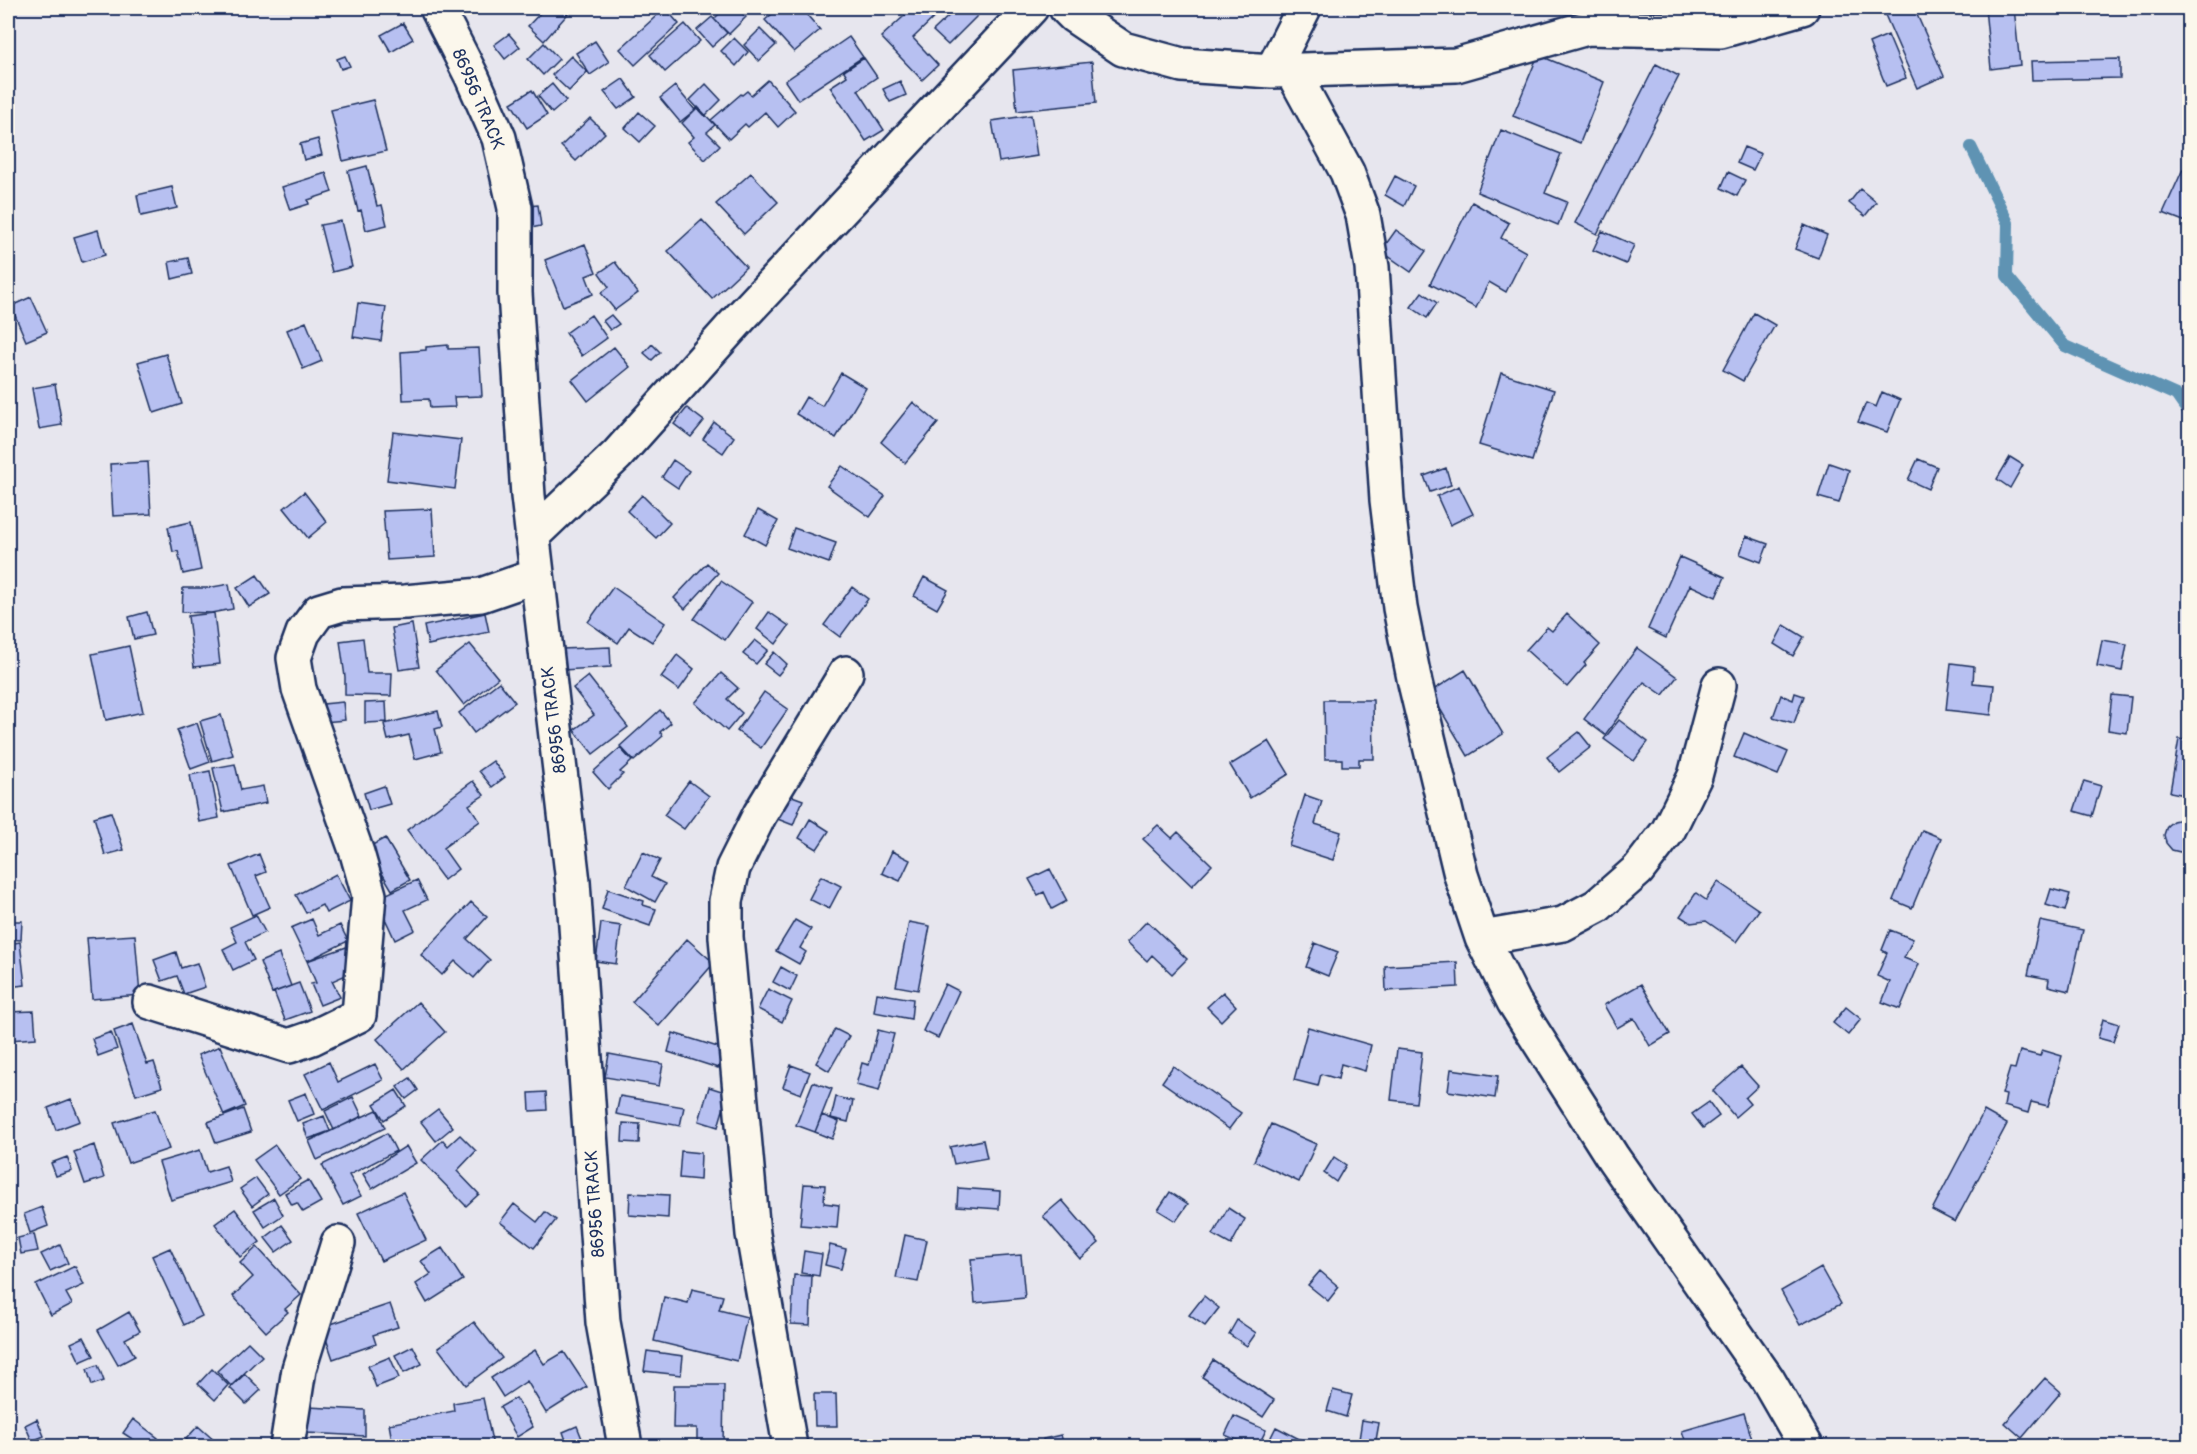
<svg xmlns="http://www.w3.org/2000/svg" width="2197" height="1454" viewBox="0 0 2197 1454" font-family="Pangolin,sans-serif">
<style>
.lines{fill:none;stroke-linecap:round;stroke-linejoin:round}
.stream{stroke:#5e93b3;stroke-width:12}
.building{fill:#b7c0f1;stroke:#1b2f5e;stroke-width:1.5}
.street-casing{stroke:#1b2f5e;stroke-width:38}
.street{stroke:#fbf7ec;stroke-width:33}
.labels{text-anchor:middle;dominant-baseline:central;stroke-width:6;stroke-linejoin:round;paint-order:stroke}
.street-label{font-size:18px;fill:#1b2f5e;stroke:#fbf7ec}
</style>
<rect width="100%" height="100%" fill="#e7e6ee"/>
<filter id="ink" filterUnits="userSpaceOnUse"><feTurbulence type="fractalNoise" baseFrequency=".0167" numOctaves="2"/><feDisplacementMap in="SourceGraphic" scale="12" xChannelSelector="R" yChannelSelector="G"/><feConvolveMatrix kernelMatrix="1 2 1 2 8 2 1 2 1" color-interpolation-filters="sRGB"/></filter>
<g filter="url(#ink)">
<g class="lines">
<path class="stream" d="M1971 147 2008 223 2007 276 2065 346 2176 395 2190 415"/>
</g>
<path class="building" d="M545 8H573L544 41 528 26Z
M665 8 679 24 635 65 620 49Z
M725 8H736L746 17 729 34 714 19Z
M779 8H801L820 30 794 52 765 20Z
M913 8H944L913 38 938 65 922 80 881 37Z
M957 8H985L948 45 933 31Z
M1882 8H1914L1944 76 1917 88Z
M1985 8H2014L2020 65 1991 69Z
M712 17 727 33 712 47 697 30Z
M403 23 413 39 391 52 381 35Z
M685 24 700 41 665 72 650 55Z
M760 29 776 45 759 61 744 45Z
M509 34 520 47 505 59 494 45Z
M1888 35 1906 78 1886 86 1869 43Z
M849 37 863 57 798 100 785 81Z
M734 38 748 52 736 66 721 51Z
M595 41 609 62 590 75 576 53Z
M544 43 559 59 543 75 528 59Z
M1538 55 1604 82 1580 143 1513 116Z
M345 56 350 66 341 69 337 59Z
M571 56 587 72 569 91 552 75Z
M864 58 877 77 858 90 884 130 866 141 830 87 847 76 844 71Z
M2120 59V78L2032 80 2031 61Z
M1092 62 1096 103 1017 111 1013 70Z
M1656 64 1679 76 1597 234 1575 223Z
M623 79 636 97 618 109 604 92Z
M768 80 795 111 778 127 765 112 748 127 745 124 729 139 711 120 741 94 742 95 747 91 751 95Z
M900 81 906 95 890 102 883 89Z
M552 84 566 101 552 113 538 96Z
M706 84 721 100 705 116 690 100Z
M675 86 695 110 680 122 660 98Z
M532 90 547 115 527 128 511 103Z
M373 100 386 151 343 161 331 110Z
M698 107 715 125 707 132 720 145 705 160 688 142 694 137 682 123Z
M639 112 655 126 640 142 625 128Z
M1031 115 1037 156 999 162 992 121Z
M590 118 605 133 576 161 561 146Z
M1501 130 1561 154 1545 193 1567 202 1558 225 1477 192Z
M318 139 322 155 304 160 300 144Z
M1744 147 1761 154 1753 170 1737 163Z
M367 166 377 206 382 205 387 225 366 230 361 210 358 211 348 171Z
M2183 169 2190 172V213L2186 222 2163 213Z
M1728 172 1745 180 1737 196 1721 188Z
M326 173 332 192 308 200 309 204 290 210 282 187Z
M751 173 778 202 744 234 716 204Z
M1395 176 1414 186 1404 206 1385 195Z
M172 187 177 208 141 216 137 195Z
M1860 189 1876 202 1865 216 1849 203Z
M1472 202 1509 223 1501 238 1526 252 1506 292 1489 282 1476 308 1430 284Z
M538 205 541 226 531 228 528 206Z
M702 220 746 267 712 299 668 251Z
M341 221 352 267 332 272 320 225Z
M1804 225 1827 235 1818 258 1795 249Z
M98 230 105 255 82 262 74 237Z
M1396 230 1426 251 1411 272 1381 251Z
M1602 231 1634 245 1626 264 1593 250Z
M585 244 596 272 586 276 593 294 563 306 545 260Z
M188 258 192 274 172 279 169 262Z
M615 262 638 293 615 310 601 293 609 287 599 273Z
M1422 292 1437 303 1427 318 1411 307Z
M31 297 47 332 26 341 11 306Z
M358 303 386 307 381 341 353 337Z
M1754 313 1775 325 1743 381 1723 370Z
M591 315 607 338 582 356 566 333Z
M611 315 619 324 610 330 603 321Z
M306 322 322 361 303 369 287 330Z
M652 344 660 352 652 360 644 353Z
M448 345V349L479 348 482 396 454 397 455 407 430 408 429 399 403 400 401 352 426 350V347Z
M614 347 630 367 588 401 572 380Z
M166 354 182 404 154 413 138 362Z
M841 373 866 388 836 438 796 414 806 397 822 406Z
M1501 373 1554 390 1532 461 1479 445Z
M55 384 62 425 39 429 32 388Z
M1882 392 1900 400 1887 432 1858 422 1866 403 1876 407Z
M913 402 938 423 905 463 881 442Z
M687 408 704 421 691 437 674 424Z
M714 422 734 437 723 453 703 439Z
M393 432 461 440 455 489 387 480Z
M2010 457 2023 465 2010 488 1997 479Z
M1918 459 1937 467 1928 489 1908 480Z
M673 460 689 471 678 488 662 477Z
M148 462 151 514 113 516 110 464Z
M1829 463 1849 470 1839 503 1818 497Z
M842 466 885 496 870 517 827 486Z
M1446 468 1451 485 1430 492 1424 476Z
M1459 486 1473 514 1450 525 1437 496Z
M304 492 327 522 308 538 284 508Z
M642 495 670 523 656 538 627 511Z
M432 509 435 557 387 560 383 511Z
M758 510 778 521 765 545 745 534Z
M191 522 201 570 183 574 178 551 173 552 168 527Z
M794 528 836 543 829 563 787 548Z
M1746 536 1768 544 1761 562 1740 554Z
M1680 557 1725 577 1716 597 1690 585 1666 638 1648 629Z
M707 563 718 573 685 609 674 598Z
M257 575 270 594 249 607 237 588Z
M924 577 948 590 937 609 914 596Z
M721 581 752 602 725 640 694 619Z
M229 584 233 609 211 613 182 612 183 588H207Z
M613 587 665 623 652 642 629 627 618 643 588 622Z
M852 587 868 599 840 637 824 625Z
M147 612 153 635 134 639 129 617Z
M769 612 789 626 776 644 757 629Z
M214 613 220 664 194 667 188 616Z
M485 613 489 632 428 645 424 626Z
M1567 614 1600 645 1584 663 1586 665 1567 687 1526 650 1547 627 1552 631Z
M412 624 419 667 399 670 392 628Z
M1784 625 1804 637 1793 656 1774 644Z
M363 638 367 673H392L391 696 345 695V677L340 641Z
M755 640 768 650 756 664 743 654Z
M2102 640 2127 644 2122 671 2097 666Z
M470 644 498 678 464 705 436 670Z
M129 646 143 712 106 720 92 654Z
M610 647 611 667 563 670 562 649Z
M1637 648 1677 677 1663 695 1644 682 1605 735 1584 719Z
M774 652 787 664 778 675 764 664Z
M677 655 694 669 679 690 661 677Z
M1951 663 1974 666 1973 683 1994 685 1991 715 1946 710Z
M1465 670 1503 734 1468 756 1430 692Z
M721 673 738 688 727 699 742 713 727 731 695 703Z
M588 676 628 727 593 754 574 730 594 715 573 688Z
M499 682 515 702 474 733 459 713Z
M764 692 788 709 761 748 737 731Z
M1795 693 1804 696 1794 723 1773 717 1781 695 1793 700Z
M2112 695 2131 697 2127 733 2108 730Z
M1324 700H1373L1374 759H1359V766H1342V759H1325Z
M343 702 345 720 324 722 323 704Z
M386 702 387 722 365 723V703Z
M660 710 671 723 660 732 663 736 634 761 620 746Z
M438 711 442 727 435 729 441 752 415 759 409 735 388 740 384 724Z
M221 715 233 755 212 761 200 721Z
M1619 720 1648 742 1634 761 1604 739Z
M197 723 210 762 191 769 177 730Z
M1579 732 1591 747 1559 772 1547 757Z
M1744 733 1788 752 1778 775 1734 757Z
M2179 739 2190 741V796L2170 792Z
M1269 741 1289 774 1250 798 1230 765Z
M620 748 632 761 620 772 623 774 608 789 593 772Z
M493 761 505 777 492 787 479 771Z
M235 764 241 790 263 786 266 803 223 812 213 768Z
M210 771 219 818 199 822 190 775Z
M473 781 484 795 469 805 480 821 443 848 458 869 444 880 407 830Z
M689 781 709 796 684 829 664 815Z
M2084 781 2101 786 2092 816 2074 811Z
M384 786 390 804 369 810 364 793Z
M784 793 803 800 793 825 775 818Z
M1305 795 1322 801 1315 824 1341 832 1333 860 1289 846Z
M111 812 124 850 105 855 94 817Z
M810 819 829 831 817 849 799 838Z
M2182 819 2190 821V850L2180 852 2172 850 2166 843 2164 835 2167 826 2173 821Z
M1158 825 1172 838 1178 832 1212 865 1192 886 1143 839Z
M1922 830 1941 838 1912 908 1893 900Z
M385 838 410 880 392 890 367 848Z
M892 851 910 860 900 881 882 873Z
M643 852 660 860 651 877 665 884 655 902 626 886Z
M259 854 266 872 256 876 270 907 252 915 231 866Z
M1050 869 1067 901 1052 909 1044 892 1038 895 1029 879Z
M336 874 350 901 326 913 322 905 306 913 296 895Z
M821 876 841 886 829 909 809 899Z
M417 880 427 900 405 910 415 930 395 940 376 899Z
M1718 882 1759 910 1736 942 1706 921 1691 923 1680 916 1696 893 1706 900Z
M608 889 644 901 643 905 656 909 650 926 602 909Z
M2051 889 2070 894 2065 911 2046 905Z
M471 902 487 917 467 939 490 960 474 978 455 961 442 975 421 955Z
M256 915 265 932 245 942 254 960 233 970 223 949 237 942 230 927Z
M312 919 319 935 340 925 348 941 307 961 291 928Z
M795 920 811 929 800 948 806 952 799 964 776 951Z
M8 921H22L21 940 8 939Z
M1147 921 1187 959 1172 974 1152 955 1147 961 1127 942Z
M2040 921 2083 930 2069 991 2048 986 2049 979 2028 975Z
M909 922 930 926 918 990 896 986Z
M601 923 621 926 616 964 596 961Z
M1890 930 1913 939 1904 958 1919 964 1900 1009 1882 1002 1890 982 1877 976 1887 953 1882 950Z
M135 935 140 995 92 999 87 938Z
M687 939 714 963 659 1026 632 1002Z
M20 942 25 985 8 987V944Z
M1315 943 1338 952 1328 976 1306 967Z
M352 945 362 968 332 981 340 997 320 1005 311 984 316 983 307 961Z
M176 952 181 968 197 963 205 987 184 994 177 976 162 981 154 960Z
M279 954 291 986 272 993 260 962Z
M1457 962 1458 987 1386 991 1385 966Z
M781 967 797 976 790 991 773 982Z
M299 983 310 1011 285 1020 274 992Z
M945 984 959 991 938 1038 923 1031Z
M1641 984 1670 1034 1650 1046 1634 1018 1617 1028 1604 1005Z
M768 989 792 1001 782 1022 758 1009Z
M1223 992 1236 1006 1221 1021 1207 1007Z
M877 993 913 999 911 1019 874 1012Z
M418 1002 445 1032 404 1069 377 1039Z
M1846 1007 1861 1019 1848 1035 1833 1023Z
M34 1011 36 1038 9 1040 8 1012Z
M2103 1019 2119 1024 2113 1042 2098 1038Z
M133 1024 147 1064 154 1062 162 1087 136 1095 114 1031Z
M1308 1027 1371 1045 1365 1071 1341 1064 1338 1079 1321 1074 1318 1086 1294 1080Z
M835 1029 849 1036 829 1071 816 1063Z
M878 1030 894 1034 879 1091 856 1085 862 1063 869 1065Z
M111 1032 117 1049 98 1056 92 1039Z
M673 1033 724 1049 718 1068 668 1052Z
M220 1046 245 1106 224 1115 198 1055Z
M1397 1049 1422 1052 1416 1103 1391 1100Z
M2042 1050 2062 1056 2048 1106 2031 1102 2028 1113 2004 1106 2006 1095 2002 1094 2010 1068 2015 1069 2020 1051 2040 1056Z
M609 1054 663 1064 659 1086 605 1077Z
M329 1062 338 1082 375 1064 383 1080 323 1110 305 1074Z
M791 1065 810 1072 801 1094 783 1087Z
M1173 1066 1241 1113 1229 1129 1162 1082Z
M1741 1067 1758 1086 1745 1098 1750 1104 1735 1117 1713 1091Z
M1451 1069 1498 1076 1495 1098 1448 1091Z
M410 1078 418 1090 406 1099 397 1087Z
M813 1082 832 1089 815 1132 796 1125Z
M709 1087 728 1093 718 1127 699 1121Z
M396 1090 406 1106 384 1120 374 1104Z
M546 1092 547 1110 530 1111 529 1093Z
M306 1093 314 1114 297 1121 288 1100Z
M620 1096 684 1107 680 1126 616 1114Z
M353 1097 362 1116 334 1130 325 1111Z
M836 1097 853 1101 848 1122 831 1118Z
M71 1099 80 1121 56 1130 48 1108Z
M1709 1102 1719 1116 1703 1128 1692 1114Z
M243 1109 251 1132 216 1143 208 1122Z
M438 1109 453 1127 436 1141 421 1122Z
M155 1110 169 1149 128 1163 114 1123Z
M377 1110 385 1128 317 1160 309 1141Z
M1984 1111 2007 1124 1955 1222 1932 1210Z
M822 1115 839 1122 832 1139 815 1132Z
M324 1116 330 1131 308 1139 303 1124Z
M623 1123 640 1124 639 1143 622 1142Z
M1271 1124 1316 1144 1299 1182 1254 1161Z
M387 1133 396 1151 349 1175 361 1196 343 1205 322 1165Z
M460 1135 476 1151 457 1171 479 1194 466 1206 421 1160 443 1140 448 1146Z
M983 1140 987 1158 954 1164 950 1147Z
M94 1145 104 1178 85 1184 74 1152Z
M275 1145 300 1179 279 1194 254 1160Z
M406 1146 416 1163 372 1189 363 1174Z
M200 1150 207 1172 226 1166 231 1182 171 1200 159 1162Z
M681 1151 701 1153 700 1180 679 1178Z
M67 1157 72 1171 56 1176 51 1163Z
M1334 1157 1346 1165 1336 1182 1324 1173Z
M256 1178 268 1194 252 1206 240 1189Z
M308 1180 321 1202 303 1212 297 1203 292 1205 285 1193Z
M804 1184 825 1185 824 1203 839 1205 837 1228 800 1225Z
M958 1188 1000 1191 999 1209 957 1206Z
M403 1192 426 1240 381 1261 358 1213Z
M1170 1192 1188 1204 1176 1221 1158 1210Z
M630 1193 669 1195 668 1218 629 1215Z
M274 1198 283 1215 265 1227 254 1210Z
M1062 1200 1099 1243 1080 1259 1043 1216Z
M514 1204 537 1222 545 1212 556 1220 534 1248 500 1222Z
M42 1207 48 1226 30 1233 24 1214Z
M1228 1208 1245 1219 1231 1245 1213 1235Z
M235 1209 260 1242 240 1257 215 1224Z
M282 1225 293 1240 276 1252 265 1238Z
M34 1234 38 1251 21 1254 18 1238Z
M905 1235 927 1240 918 1282 896 1278Z
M60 1245 68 1263 50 1271 41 1254Z
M830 1245 846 1249 841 1269 825 1265Z
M257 1247 301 1295 285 1309 288 1312 266 1332 233 1296 253 1277 240 1263Z
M170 1248 202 1316 184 1325 152 1256Z
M442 1248 463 1280 427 1303 416 1284 431 1274 421 1261Z
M804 1251 822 1254 819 1276 801 1273Z
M1021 1255 1025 1298 975 1303 971 1259Z
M75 1266 84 1285 66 1293 72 1304 51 1315 36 1285Z
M1821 1268 1841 1304 1800 1325 1781 1291Z
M1320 1271 1339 1287 1328 1301 1308 1285Z
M794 1275 812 1276 810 1325 791 1324Z
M692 1289 723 1296 719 1310 747 1317 737 1361 654 1341 664 1297 688 1303Z
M1204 1296 1219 1308 1205 1326 1189 1315Z
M390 1304 398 1327 373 1335 376 1344 333 1359 322 1327Z
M129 1312 140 1331 125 1339 135 1356 118 1365 98 1330Z
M1237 1320 1256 1333 1247 1346 1229 1334Z
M474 1322 502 1358 466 1385 438 1348Z
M84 1337 94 1356 80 1362 71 1343Z
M248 1342 262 1356 231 1386 217 1371Z
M413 1346 422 1364 404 1373 395 1355Z
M535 1350 544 1364 564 1352 587 1387 546 1413 527 1381 503 1397 491 1378Z
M647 1351 683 1356 681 1375 644 1371Z
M390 1357 399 1378 376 1387 368 1366Z
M8 1360 16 1375 8 1380Z
M1213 1360 1274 1400 1263 1417 1202 1377Z
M98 1365 104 1381 92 1385 87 1369Z
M212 1369 228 1385 215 1400 198 1384Z
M245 1374 261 1390 246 1404 230 1388Z
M2045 1378 2061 1392 2022 1438 2005 1423Z
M674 1385H724L723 1446H697V1428H673Z
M1333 1390 1352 1395 1346 1417 1327 1411Z
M814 1394H836L837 1426H815Z
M483 1398 493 1446H393L389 1424 454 1411 453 1403Z
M516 1398 533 1427 517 1437 500 1407Z
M308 1407 365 1410V1436L307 1433Z
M1744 1413 1754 1446H1687L1682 1431Z
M1234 1416 1266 1430 1258 1446H1251L1225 1435Z
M37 1419 44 1436 32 1441 25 1425Z
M133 1419 158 1438 152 1446H143L123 1433Z
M1362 1420 1379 1423 1375 1446H1358Z
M198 1426 216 1442 212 1446H194L186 1439Z
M577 1426 585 1446H568L563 1432Z
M1276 1427 1311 1445 1310 1446H1280L1269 1441Z
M1061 1435 1064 1446H1044L1043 1439Z"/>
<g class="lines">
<g class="street-casing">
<path id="street" d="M437 8 472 77 499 138 515 208V293L528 496 573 882 603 1322 625 1446
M1066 8 1074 16 1123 49 1182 65 1272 71 1456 65 1587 28 1721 31 1802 8
M1272 71 1304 8
M1292 71 1347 172 1363 215 1372 267 1387 500 1400 608 1415 683 1461 875 1482 938 1514 1002 1613 1158 1768 1380 1806 1446
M532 536 617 455 740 318 1031 8
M1482 938 1563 924 1597 906 1638 870 1668 831 1695 776 1719 685
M150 1002 289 1046 312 1038 359 1015 369 895 357 853 299 689 294 658 303 633 319 611 342 604 405 602 481 595 536 576
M287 1446 299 1369 338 1243
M790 1446 753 1234 726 937V901L733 868 760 814 846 673"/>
</g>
<use href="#street" class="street"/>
</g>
</g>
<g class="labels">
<g class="street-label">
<text transform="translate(478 99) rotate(67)">86956 TRACK</text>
<text transform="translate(554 720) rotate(-97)">86956 TRACK</text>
<text transform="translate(595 1204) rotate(-94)">86956 TRACK</text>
</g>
</g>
<rect width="2197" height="1454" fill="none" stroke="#fbf7ec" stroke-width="30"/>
<rect x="15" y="15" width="2167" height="1424" fill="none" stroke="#1b2f5e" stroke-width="2" filter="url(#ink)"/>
</svg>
